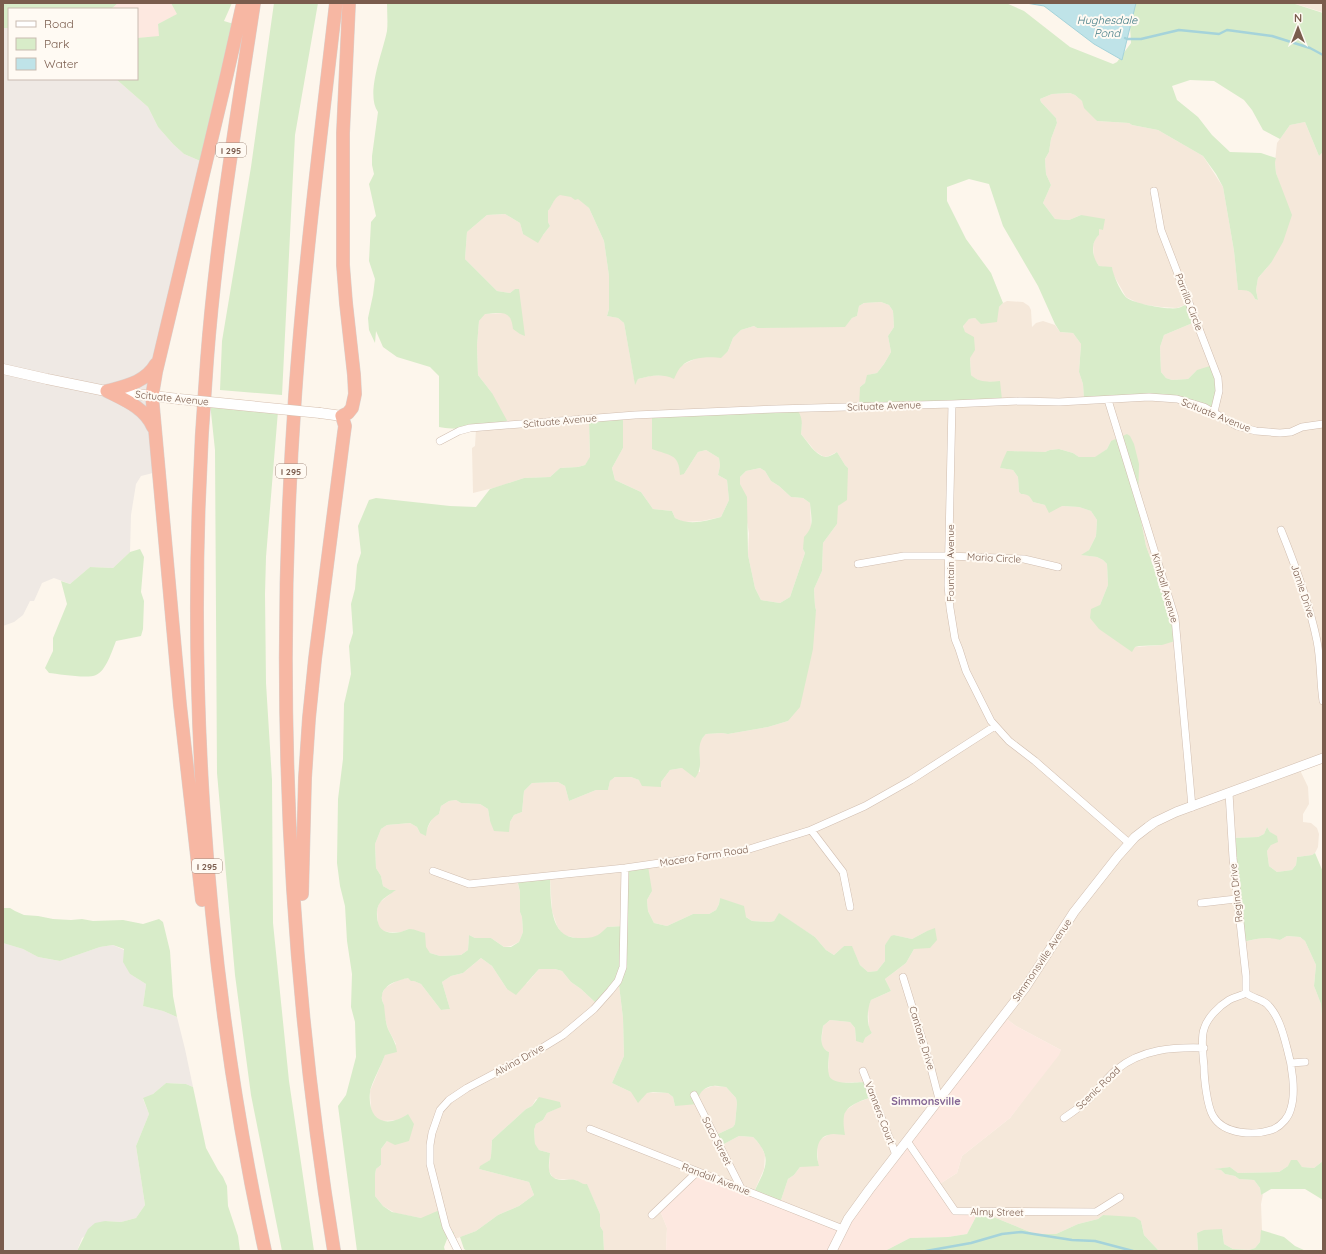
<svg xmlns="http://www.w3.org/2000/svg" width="1326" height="1254" viewBox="0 0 1326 1254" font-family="Quicksand,sans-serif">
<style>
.residential{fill:#f5e8da;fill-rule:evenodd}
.commercial{fill:#fde8e0}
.industrial{fill:#efe9e4}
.green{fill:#d8ecc9;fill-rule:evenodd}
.water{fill:#bfe3e8;stroke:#a5d3da}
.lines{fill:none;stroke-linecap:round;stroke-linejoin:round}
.stream{stroke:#a5d3da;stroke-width:2.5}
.minor-casing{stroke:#d1beb0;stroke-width:8}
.tertiary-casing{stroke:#d1beb0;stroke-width:10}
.secondary-casing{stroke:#d6c0b0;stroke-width:11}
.motorway-casing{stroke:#dad1cd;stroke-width:14}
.minor{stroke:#fff;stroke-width:7}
.tertiary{stroke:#fff;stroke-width:9}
.secondary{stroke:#fff;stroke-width:10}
.motorway{stroke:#f7b7a3;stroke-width:13}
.secondary-bridge-casing{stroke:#d6c0b0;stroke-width:11;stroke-linecap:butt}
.secondary-bridge{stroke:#fff;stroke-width:10}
.labels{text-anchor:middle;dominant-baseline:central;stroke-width:4;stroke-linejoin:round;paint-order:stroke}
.shield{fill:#fffaf3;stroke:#a28b7f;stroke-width:1}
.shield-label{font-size:9px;font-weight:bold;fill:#7a5c4d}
.street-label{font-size:10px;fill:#7a5c4d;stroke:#fffaf3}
.water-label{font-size:11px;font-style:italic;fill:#437c86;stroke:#fffaf3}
.neighbourhood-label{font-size:11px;font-weight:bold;fill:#846695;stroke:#fffaf3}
</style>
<rect width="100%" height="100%" fill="#fdf6ec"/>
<path class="residential" d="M1292 3H1323V13L1322 12Z
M1070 93 1075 95 1082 101 1097 121 1129 123 1132 125 1158 130 1203 156 1223 187 1234 251 1238 289 1246 290 1252 293 1255 299 1258 300 1256 290 1258 278 1271 263 1283 194 1276 173 1275 162 1277 143 1290 125 1305 122 1319 156 1323 152V758L1299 768 1308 787 1309 804 1303 814V822L1311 823 1317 828 1319 834 1318 847 1315 853 1312 855 1297 857 1296 865 1292 870 1277 872 1269 866 1267 851 1271 845 1270 832 1267 827 1264 834 1258 837 1232 838 1243 942 1261 938H1275L1280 940 1287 936 1300 937 1305 941 1316 965 1314 986 1321 1004 1323 1029V1161L1314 1168 1302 1167 1299 1164 1288 1166 1279 1172 1238 1173 1230 1167 1216 1169 1221 1170 1225 1174 1235 1176 1239 1179 1254 1180 1260 1188 1261 1195 1263 1194 1261 1204 1262 1230 1260 1242 1255 1248 1249 1250 1233 1249 1224 1244 1222 1229 1197 1233 1198 1251H1159L1144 1235 1141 1221 1103 1215 1098 1219 1078 1224 1056 1234H1035L986 1214 955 1210 938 1185 957 1173 962 1156 1010 1118 1061 1050 1016 1026 1004 1017 844 1226 780 1203 788 1179 794 1175 800 1167 818 1161 817 1147 819 1140 828 1135 843 1117 845 1111 856 1103 872 1097 867 1082 837 1083 831 1079 828 1074 829 1052 825 1050 821 1045 823 1026 830 1020 850 1022 855 1028 856 1041 865 1038 872 1033 869 1029 868 1007 871 1000 891 991 885 979 906 963 914 949 927 931 912 939 894 935 885 945V961L877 971 868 972 860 965 852 947 844 946 834 955 826 950 815 937 779 914 774 921 770 922 752 921 720 898 719 904 716 910 709 914H693L667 926 654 923 648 911 647 900 652 891 624 926 607 927 601 934 593 938H576L563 935 557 926 552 911 550 877 517 880 520 892V912L522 917 523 932 519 942 511 946 504 947 491 938H475L469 935 468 950 461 955 440 956 430 953 408 929 402 932H389L382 931 378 925 377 910 379 903 395 890H390L383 886 381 876 376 868 375 844 381 829 387 825 410 823 417 827 420 833 427 829 433 817 439 814 441 806 449 801 456 800 461 803 480 804 488 809 490 821 494 828 510 822 514 815 522 812 524 791 532 783 558 782 565 786 569 801 596 790H608L610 781 615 777H631L639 780 661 782 670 770 682 768 700 772 699 742 706 734 722 733 728 734 768 727 788 721 816 610 815 606 814 589 822 571 823 543 837 524V510L838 506 841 503 848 468 845 465 837 452 829 456 824 457 815 451 801 434 802 424 675 457 684 474 698 452 706 450 719 458 720 466 718 475 727 480 729 500 721 517 702 521 683 522 675 518 672 511 653 509 641 492 615 480 612 468 623 448 589 421 590 458 585 465 578 467 560 468 550 477 524 478 497 487 473 493 472 448 475 446 476 429 492 393 478 375 477 346 479 321 484 314 504 313 509 315 512 321 515 289 510 293 497 291 465 259 467 232 487 215 505 214 520 223 523 234 543 235 550 226 548 222V211L551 206 555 198 560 194 578 198 589 208 604 241 609 276V309L607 316 618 318 624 323 635 384 638 379 650 376 666 375 682 365 699 357H715L728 351 733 338 741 330 754 326 757 328 846 325 852 318 857 316 859 306 864 303 881 302 889 305 893 311 894 327 888 336 891 352 884 364 877 373 868 375 865 383 860 387 1000 381 983 382 974 378 971 375 970 358 963 325 969 319 975 318 982 324 1003 303 1007 301 1023 302 1029 306 1031 310 1032 327 1036 323 1043 321 1055 325 1060 332 1073 333 1081 344 1079 372 1083 384 1084 399 1178 398 1197 370 1188 379 1172 380 1166 378 1161 372 1160 347 1164 335 1195 322 1190 303 1177 308 1161 307 1140 304 1126 297 1113 274 1112 268 1099 266 1094 259 1093 245 1095 239 1099 235 1098 228 1103 230 1081 215 1069 220 1055 219 1043 203 1051 185 1046 174 1045 159 1049 152 1051 139 1057 123 1056 118 1041 102 1040 99 1052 94ZM1111 441 1138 505 1146 546 1167 603 1162 645 1135 647 1100 605 1108 585 1107 564 1103 560 1097 557 1082 555 1089 550 1096 536 1097 520 1091 511 1079 507 1045 505 1033 502 1031 497 1027 494H1021L1019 492 1018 477 1013 470 1000 468 1014 451 1021 452H1045L1050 450 1059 449 1073 453 1079 457 1095 458 1107 449Z
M760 468 765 471 771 481 779 486 791 497 803 498 810 503 811 527 803 549 805 553 790 597 780 603 761 600 755 588 748 555 749 533 740 484V477L746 471Z
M481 958 492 966 507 989 527 983 539 969H555L562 971 571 982 581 989 597 1004 619 985 623 1018 624 1056 612 1083 631 1092 668 1093 673 1097 675 1106 697 1098 702 1090 713 1086 726 1087 736 1098 737 1103 735 1124 733 1127 716 1135 722 1145 739 1136 753 1137 761 1146 765 1155 764 1169 754 1192 659 1208 667 1228 666 1251H604L603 1231 600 1226V1214L587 1185H583L576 1180 558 1179 553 1178 549 1171 550 1153 539 1150 535 1145 534 1130 536 1124 543 1120 547 1113 558 1108 536 1099 532 1106 526 1109 492 1140 491 1156 490 1160 481 1166 479 1169 529 1182 534 1195 519 1206 498 1215 476 1231 455 1239 450 1232 421 1218 395 1213 383 1206 375 1196V1175L376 1169 381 1165V1149L408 1114 400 1120 382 1121 374 1117 371 1109 370 1091 385 1055 396 1044 388 1029 384 1015V1006L381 996 385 988 398 980 408 978 421 984 441 1010 450 1009 442 982 451 976 463 973Z"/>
<path class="commercial" d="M118 3H171L178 14 158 24 160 37 137 38V9H111Z
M1004 1017 1016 1026 1061 1050 1059 1055 1010 1118 962 1156 957 1173 938 1185 955 1210 979 1211 967 1234 948 1237 910 1238 885 1251H666L667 1228 659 1208 697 1171 841 1227Z"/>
<path class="industrial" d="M3 28H9V79H116L148 107 158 127 173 144 184 154 205 163 151 396 157 472 141 476 136 484 131 515 130 552 113 568 90 567 70 584 54 578 42 583 34 601H30L23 615 14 622 3 626Z
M3 943 23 949 38 957 60 961 100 947 113 945 124 950 130 974 146 984 143 1006 163 1011 177 1017 185 1049 193 1087 186 1084 166 1083 153 1094 143 1099 149 1114 136 1146 145 1205 136 1218 121 1222 105 1221 82 1238 77 1251H3Z"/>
<path class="green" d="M3 3H118L111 9H9V28H3Z
M171 3H232L224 21 237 25 205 163 184 154 173 144 158 127 148 107 116 79H137V38L159 36 158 24 177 14Z
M274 3H318L295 135 282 395 220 390 222 341 251 167Z
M387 3H1006L1024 11 1070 47 1113 64 1117 62 1131 43 1130 27 1136 3H1292L1323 13V152L1319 156 1305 122 1290 125 1280 139 1263 130 1252 110 1244 100 1214 81 1190 80 1172 86 1177 100 1198 117 1212 135 1230 152 1261 153 1276 158 1275 162 1276 173 1292 215 1283 242 1271 263 1258 278 1256 290 1258 300 1255 299C1251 290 1247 290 1238 290L1234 251 1223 187 1216 174 1203 156 1158 130 1132 125 1129 123 1097 121 1084 108 1082 101 1075 95 1070 93 1052 94 1040 99 1041 102 1056 118 1057 123 1051 139 1049 152 1045 159 1046 174 1051 185 1043 203 1055 219 1069 220 1081 215 1105 219 1103 230 1099 229V235C1090 243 1092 257 1099 266L1112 267C1113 275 1121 293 1127 298 1136 304 1168 310 1178 308 1182 307 1186 304 1190 303L1195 322 1164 335 1160 347 1161 372 1166 378 1172 380 1188 379 1197 370 1213 365 1219 382 1215 410 1178 398 1084 399 1083 384 1079 372 1081 344 1073 333 1060 332 1055 324 1038 286 1003 226 989 184 969 179 947 187V201L966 239 991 273 1003 303 999 307 997 322 981 324 975 318 969 319 963 326 965 332 974 337 975 350 970 358 971 375C979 383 990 382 1000 381L1002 400 859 407 860 387 865 383 867 375 877 373 884 364 891 352 888 336 894 327 893 311 889 305 881 302 864 303 859 306 857 316 852 318 845 327 757 328 754 326 741 330 733 338 728 351 721 358C711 356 689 357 682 366 678 369 676 375 674 379 662 373 650 376 638 379L635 385 624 323 618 318 607 316 609 309V276L604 241 589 208 578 199 575 200 571 197 560 195C553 199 553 205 548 211V222L550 226 543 235 538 243 523 234 520 223 505 214 487 215 467 232 465 259 497 291 510 293 515 289H519L525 336 520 334 513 329C511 309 501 313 485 314L479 321 477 346 478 375 492 393 510 426C486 428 462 431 439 427V376L430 367 397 357 383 347 376 331 375 343 369 330 368 318 373 295 375 279 369 261 371 222 376 216 369 184 374 174 372 165V156L378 112C365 94 383 52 387 31 388 22 387 12 387 3Z
M210 403 278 411 266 557 265 594 266 683 272 780 273 923 289 1081 314 1251H282L251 1095 235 975 217 773 215 450Z
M798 411C803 418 802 426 801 434 807 441 815 455 825 457 829 457 834 454 837 452L845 465 848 468 847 500 838 506 837 524 823 543 822 571 814 589 815 606 816 610 813 649 800 707 788 721 768 727 728 734 722 733 706 734C692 747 707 763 695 778L682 768 670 770 661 782V787L642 786 639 780 631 777H615L610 781 608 790H596L569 801 565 786 558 782 532 783 524 791 522 812 514 815 510 822 509 832 494 831 490 821 488 809 480 804 461 803 456 800 449 801 441 806 439 814C430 819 427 826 426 836L420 833 417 827 410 823 387 825 381 829 375 844 376 868 381 876 383 886 390 890H396C385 898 376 901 377 916 378 932 386 934 401 932 404 931 407 929 410 929 415 929 420 932 425 933L426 947 430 953 440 956 461 955 468 950 469 935 475 938H491L504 947H511L519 942 523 932 522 917 520 912V892L517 879 550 877C551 899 548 940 580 938 593 938 598 937 607 927L624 926 626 868 648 866 652 891 647 900 648 911 654 923 667 926 693 914H709L716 910 719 904 720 898 744 906 746 917 752 921 770 922 774 921 779 913 815 937 826 950 834 955 844 946H852L860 965 868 972 877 971 885 961V945L891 936 894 935 912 939 927 931 935 928 937 940 930 948 914 949 906 963 885 979 891 991 871 1000C867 1009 866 1025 872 1033L865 1038 863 1043 856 1041 855 1028 850 1022 830 1020 823 1026C822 1035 818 1047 829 1052 829 1059 827 1068 829 1075 832 1086 858 1082 867 1082L872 1097C863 1100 846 1105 844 1116 843 1122 844 1129 845 1135 840 1135 833 1133 828 1135 815 1138 816 1156 819 1166L800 1167 794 1175 788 1179 780 1203 754 1192C765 1169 774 1158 753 1137L739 1136 722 1145 716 1135 733 1127 735 1124 737 1103 736 1098 726 1087C722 1087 717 1085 713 1086 703 1087 697 1095 698 1104L675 1106 673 1097 668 1093 653 1092 647 1093 638 1103 631 1092 612 1083 624 1056 623 1018 619 985 597 1004 581 989 571 982 562 971 555 969H539L516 995 507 989 492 966 481 958 463 973 451 976 442 982 450 1009 441 1010 421 984 414 981H411L408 978C399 980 383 984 382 996 381 999 383 1002 384 1005 385 1013 385 1021 388 1029 392 1037 396 1043 397 1052L385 1055C382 1064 371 1084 370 1092 367 1121 386 1129 408 1114L414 1124 409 1141 395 1145 387 1141 381 1149V1165L376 1169 375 1175V1196L383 1206 392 1212 421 1218 442 1209 450 1232H454L453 1236 449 1234 444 1247 445 1251H357L338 1106 346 1095 356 1057 355 1022 351 1007 352 974 347 941 345 906 340 886 337 863 338 799 343 759 344 704 351 674 349 646 353 633 351 604 355 589 357 565 361 553 358 526 369 500 376 498 450 506 476 507 490 489 524 478 550 477 560 468 578 467 585 465 590 457 589 421 623 419V448L612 468 615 480 641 492 653 509 672 511 675 518C690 526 706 521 721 517L729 500 727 480 718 475 720 466 719 458 706 450 698 452 684 474 680 475C679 453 670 456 652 449V417ZM760 468 765 471 771 481 779 486 791 497 803 498 810 503C811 518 815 526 804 537L803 549 805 553 790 597 780 603 761 600 755 588 748 555 747 497 740 484V477L746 471Z
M1127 434 1130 436 1134 444 1139 464 1138 505 1146 546 1167 603 1175 641 1162 645 1139 646 1135 647 1132 652 1099 629 1090 618 1091 609 1100 605 1108 585 1107 564 1103 560 1097 557 1081 555 1089 550 1096 536 1097 520 1091 511 1079 507 1062 506 1049 513 1045 505 1033 502C1030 496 1028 494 1021 494L1019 492 1018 477 1013 470 1000 468 1002 462 1007 451 1045 452 1050 450 1059 449 1073 453 1079 457H1095L1107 449 1111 441Z
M140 549 144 557 141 592 144 601 143 629 141 636 116 641C112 651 106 671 96 675 88 679 58 674 49 673L45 668 53 651V638L67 604 61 581 70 584 90 567 113 568 130 552Z
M1267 827 1270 832 1277 836 1278 842 1271 845 1267 851 1269 866 1277 872 1292 870 1296 865 1297 857 1312 855 1315 853 1323 872V1029L1321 1004 1314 986 1316 965 1305 941 1300 937 1287 936 1280 940C1267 936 1256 939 1243 942L1232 838 1258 837 1264 834Z
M3 908H10L15 911 24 915 38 916 53 919 71 920 82 919 93 921 123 920 143 924 159 919 163 922 170 951 173 996 177 1017 163 1011 143 1006 146 984 130 974 123 962 124 949 113 945 100 947 60 961 38 957 23 949 3 943Z
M166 1083 186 1084 193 1087 206 1148 218 1170 223 1177 227 1186 228 1206 238 1236 240 1251H77L88 1229 95 1223 105 1221 121 1222 136 1218 145 1205 136 1146 149 1114 143 1098 153 1094Z
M539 1097 560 1102 561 1107 547 1113 543 1120 536 1124 534 1130 535 1144 539 1150 550 1153C549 1165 545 1179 562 1180 566 1180 572 1179 575 1180 580 1181 582 1185 587 1184L600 1214V1226L603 1231 604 1251H467L464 1249 460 1237 476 1231 498 1215 519 1206 534 1195 529 1182 479 1169 480 1166 490 1160 491 1156 492 1140 526 1109 532 1106Z
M1291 1160H1297L1302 1167 1314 1168 1323 1161V1200L1305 1189H1271L1261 1195 1260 1188 1254 1180 1239 1179 1235 1176 1225 1174 1221 1170 1214 1169 1230 1167 1238 1173 1279 1172 1288 1166Z
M978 1213 986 1214 1035 1234H1056L1078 1224 1098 1219 1103 1215 1135 1217 1141 1221 1144 1235 1159 1251H885L910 1238 948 1237 967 1234Z
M1222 1229 1224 1244 1233 1249 1249 1250 1255 1248 1260 1242 1261 1230 1284 1237 1295 1246 1306 1251H1198L1197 1233 1204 1230Z"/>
<path class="water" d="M1026 3H1136L1122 60 1094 44 1044 6Z"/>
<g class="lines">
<path class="stream" d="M1125 38 1127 39H1141L1179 30 1219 34 1227 30 1272 36 1310 48 1323 55
M926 1251 971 1243 1002 1234 1021 1232 1072 1240 1095 1241 1133 1251"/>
<g class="minor-casing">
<path id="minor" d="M1154 191 1161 230 1218 378 1219 391 1214 412
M1108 400 1175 618 1192 807
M952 404 948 585 950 608 955 639 959 649 966 671 991 721 1009 741 1035 761 1129 843
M440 441 459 431 470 428 635 415 776 409 952 404 1020 401 1059 402 1149 397 1177 399 1204 407 1237 426 1256 431 1280 433 1291 432 1302 427 1323 424
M1281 530C1296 567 1309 602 1317 641 1321 661 1320 681 1323 701
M858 564 904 556H948L1024 559 1058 567
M1229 793 1233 858 1246 976V993
M811 830 843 872 850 907
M433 871 469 884 625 868 743 851 811 830 865 806 911 780 995 726
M1201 903 1236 899
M903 977 931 1068 939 1099
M1246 993C1252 998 1261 999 1267 1004 1279 1016 1283 1033 1287 1048 1292 1065 1296 1092 1291 1108 1289 1117 1282 1125 1274 1129 1255 1136 1224 1135 1213 1116 1207 1106 1204 1078 1204 1066 1203 1057 1201 1037 1204 1029 1207 1018 1219 1006 1229 1000 1234 997 1241 996 1246 993Z
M1291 1063 1305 1062
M863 1071 896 1155
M694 1095 741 1188
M1064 1118C1073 1112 1083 1105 1091 1097 1099 1088 1107 1078 1116 1070 1141 1049 1173 1047 1204 1048
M590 1129 843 1229
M907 1141 955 1211 1096 1212 1120 1197
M652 1215 697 1172
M458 1251 446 1227 430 1164V1145L432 1133 440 1110 449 1100 467 1088 537 1051 563 1035 594 1009 610 991 618 981 623 967 625 868"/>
</g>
<g class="tertiary-casing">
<path id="tertiary" d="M832 1251 848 1219 869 1190 1025 988 1074 912 1118 856 1135 837 1148 827 1155 822 1176 812 1323 758"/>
</g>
<g class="secondary-casing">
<path id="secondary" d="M3 369 47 379 101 390 179 399
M320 413 342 416"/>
</g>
<g class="motorway-casing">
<path id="motorway" d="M254 3C236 122 216 240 207 360 183 657 202 959 265 1251
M107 391C126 386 146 382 156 364
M107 391C125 400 145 408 153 427
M302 894 305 778 309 718 315 659 344 433 345 426 342 416 348 413 352 408 355 394 354 375 346 303 343 265V133L349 3
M202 900 180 705 152 396 156 372 227 74 243 3
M334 1251C288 970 275 682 295 397 304 266 321 134 336 3"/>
</g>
<use href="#minor" class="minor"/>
<use href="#tertiary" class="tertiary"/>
<use href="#secondary" class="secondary"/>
<use href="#motorway" class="motorway"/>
<g class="secondary-bridge-casing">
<path id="secondary-bridge" d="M179 399 320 413"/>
</g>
<use href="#secondary-bridge" class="secondary-bridge"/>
</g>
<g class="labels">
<g class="shield">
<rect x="216" y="143" width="30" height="14" rx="3"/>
<rect x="276" y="464" width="30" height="14" rx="3"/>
<rect x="192" y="859" width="30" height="14" rx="3"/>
</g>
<g class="shield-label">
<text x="231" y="150">I 295</text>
<text x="291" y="471">I 295</text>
<text x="207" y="866">I 295</text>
</g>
<g class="street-label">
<text transform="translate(1189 302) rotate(69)">Parrillo Circle</text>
<text transform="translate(172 398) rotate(6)">Scituate Avenue</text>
<text transform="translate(884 406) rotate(-2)">Scituate Avenue</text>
<text transform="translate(1216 415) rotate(22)">Scituate Avenue</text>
<text transform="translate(560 421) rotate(-5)">Scituate Avenue</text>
<text transform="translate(994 558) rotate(3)">Maria Circle</text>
<text transform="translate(950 563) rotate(-90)">Fountain Avenue</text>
<text transform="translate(1165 588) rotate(74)">Kimball Avenue</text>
<text transform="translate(1303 591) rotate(72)">Jamie Drive</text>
<text transform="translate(704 856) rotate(-9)">Macera Farm Road</text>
<text transform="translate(1236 893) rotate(-96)">Regina Drive</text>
<text transform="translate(1042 960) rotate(-56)">Simmonsville Avenue</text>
<text transform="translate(922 1038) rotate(73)">Cantone Drive</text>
<text transform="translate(519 1060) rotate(-29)">Alvina Drive</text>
<text transform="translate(1098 1088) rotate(-44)">Scenic Road</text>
<text transform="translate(880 1113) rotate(69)">Vanners Court</text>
<text transform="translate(717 1141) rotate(63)">Saco Street</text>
<text transform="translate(716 1179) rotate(21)">Randall Avenue</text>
<text transform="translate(997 1212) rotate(1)">Almy Street</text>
</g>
<g class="water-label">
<text x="1107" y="20">Hughesdale<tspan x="1107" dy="13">Pond</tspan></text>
</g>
<g class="neighbourhood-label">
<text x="926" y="1101">Simmonsville</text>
</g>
</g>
<rect width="1326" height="1254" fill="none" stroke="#7a5c4d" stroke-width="8"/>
<rect x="8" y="8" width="130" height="72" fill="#fffaf3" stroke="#cabbb1"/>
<rect x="16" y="21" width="20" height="6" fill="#ffffff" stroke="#cabbb1"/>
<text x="44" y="28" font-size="12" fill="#7a5c4d">Road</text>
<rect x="16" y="38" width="20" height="12" fill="#d8ecc9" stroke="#cabbb1"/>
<text x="44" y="48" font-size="12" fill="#7a5c4d">Park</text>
<rect x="16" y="58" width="20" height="12" fill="#bfe3e8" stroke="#cabbb1"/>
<text x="44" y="68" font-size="12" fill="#7a5c4d">Water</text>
<g transform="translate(1298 28)" stroke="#fffaf3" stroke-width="3" paint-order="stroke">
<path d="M0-3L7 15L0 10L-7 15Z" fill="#7a5c4d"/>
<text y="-6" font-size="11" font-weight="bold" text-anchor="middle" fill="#7a5c4d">N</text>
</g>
</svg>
